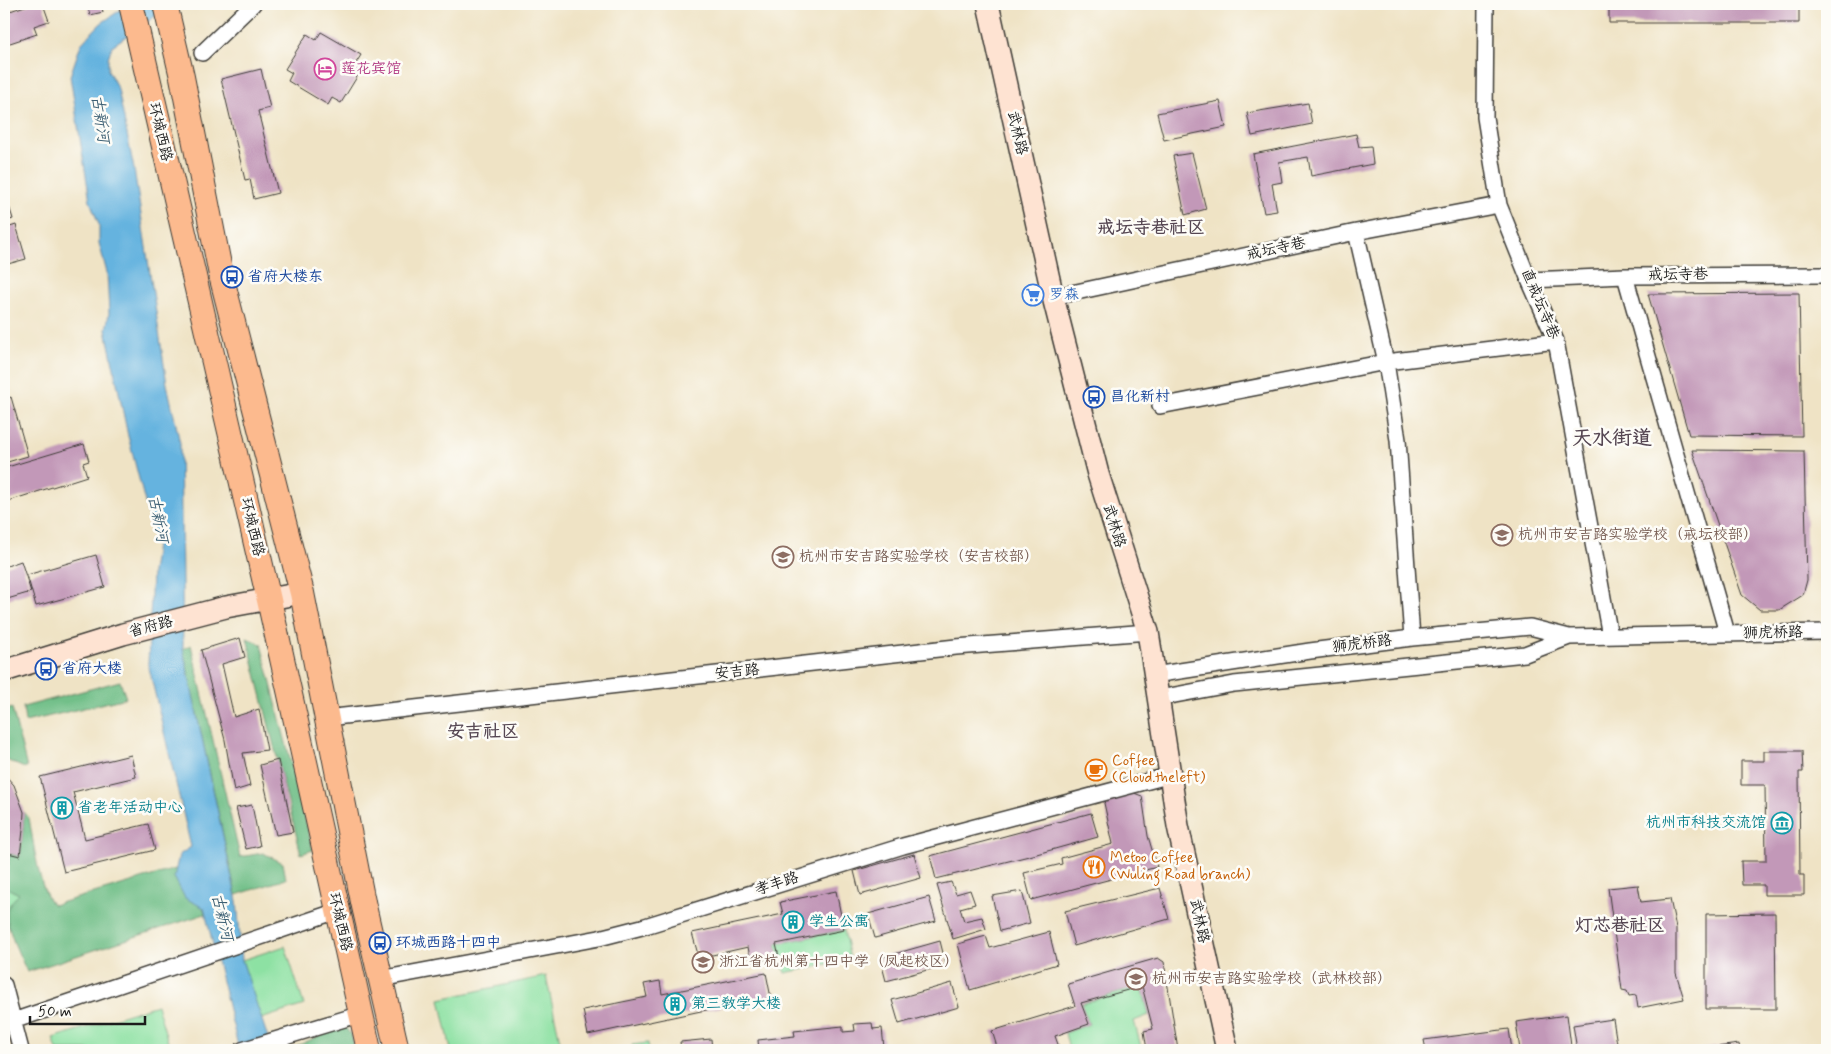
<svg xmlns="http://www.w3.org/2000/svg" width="1831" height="1054" viewBox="0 0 1831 1054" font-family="Mynerve,'LXGW WenKai TC',sans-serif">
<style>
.green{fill:#8de1a3;stroke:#547e60}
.forest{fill:#72bf89;stroke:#476e52}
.water{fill:#65b3df;stroke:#40687e}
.building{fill:#c298b8}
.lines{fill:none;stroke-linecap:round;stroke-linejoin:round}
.street-casing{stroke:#3c3a35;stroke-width:18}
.secondary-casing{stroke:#3c3a35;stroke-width:24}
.primary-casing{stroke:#3c3a35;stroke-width:26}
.street{stroke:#fff;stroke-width:15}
.secondary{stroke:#fee3d2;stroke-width:21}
.primary{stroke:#fcba8e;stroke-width:24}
.labels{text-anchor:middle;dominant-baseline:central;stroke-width:5;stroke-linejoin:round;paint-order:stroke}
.hotel-label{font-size:15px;fill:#b23c85;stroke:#fdfcf7;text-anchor:start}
.street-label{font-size:15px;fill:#1c1c1c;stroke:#fdfcf7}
.transit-label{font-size:15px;fill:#164399;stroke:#fdfcf7;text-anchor:start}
.shop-label{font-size:15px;fill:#366cbe;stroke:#fdfcf7;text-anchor:start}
.education-label{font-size:15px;fill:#785e54;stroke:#fdfcf7;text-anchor:start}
.food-label{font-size:15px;fill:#c56008;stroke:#fdfcf7;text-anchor:start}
.culture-label{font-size:15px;fill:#0d838f;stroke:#fdfcf7;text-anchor:start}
.water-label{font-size:16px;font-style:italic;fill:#3d6074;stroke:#fdfcf7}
.quarter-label{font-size:18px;font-weight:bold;fill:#564753;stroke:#fdfcf7}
.district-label{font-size:20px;font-weight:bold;fill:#564753;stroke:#fdfcf7}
</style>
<rect width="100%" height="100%" fill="#fdfcf7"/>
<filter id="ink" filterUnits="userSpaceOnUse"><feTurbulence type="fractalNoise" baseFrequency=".02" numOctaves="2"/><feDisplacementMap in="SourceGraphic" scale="10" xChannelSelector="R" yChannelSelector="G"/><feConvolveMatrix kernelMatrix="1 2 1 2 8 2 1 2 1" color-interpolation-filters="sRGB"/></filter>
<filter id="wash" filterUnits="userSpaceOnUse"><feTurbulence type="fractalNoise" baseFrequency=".0096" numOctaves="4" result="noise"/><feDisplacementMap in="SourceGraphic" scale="20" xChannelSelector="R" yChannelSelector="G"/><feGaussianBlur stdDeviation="1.12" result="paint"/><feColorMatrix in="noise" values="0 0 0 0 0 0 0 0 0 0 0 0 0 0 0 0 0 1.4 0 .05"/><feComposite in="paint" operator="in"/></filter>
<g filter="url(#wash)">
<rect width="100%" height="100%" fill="#efe3c5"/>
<path class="green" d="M4 886 19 894 7 914 9 928 4 922Z
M844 930 850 959 785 973 776 944Z
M285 946 304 1005 261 1019 242 960Z
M546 976 562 1050H451L440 999Z
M1142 986 1149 1015 1134 1021 1142 1050H1069L1065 1033 1089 1024 1081 1004Z
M157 1005 168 1042 140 1050H57L53 1038Z
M648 1043 649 1050H633L632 1045Z"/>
<path class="forest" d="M247 638 261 644 313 850 301 854Z
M191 645 240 857 263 853 283 863 286 879 236 895 183 649Z
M120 681 126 698 25 722 23 707Z
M12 708 27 768 22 767 4 759V711Z
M24 812 29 818C33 838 39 892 53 905L189 865 194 868 205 914 27 972C21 958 1 920 9 906 11 902 16 897 19 894L5 887 9 854 20 856 23 830Z
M344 1025 352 1037 355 1050H288Z"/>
<path class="water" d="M129 4H173L112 46 108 58V70L118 89 134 169 167 384 180 443 183 649 237 901 242 960 272 1050H239L204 908 185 898 174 877 179 855 191 847 148 664 152 572 156 545 128 436 106 330 109 313 107 273 99 243V225L90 201 70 76 81 44 100 24Z"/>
<g id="blocks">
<path class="building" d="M31 4H43L49 21 34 26 37 34 4 45V13Z
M87 4H101L103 12 90 15Z
M1609 4H1799V23H1609Z
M321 32 361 55 356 63 363 67 341 103 332 98 328 105 288 81 292 73 285 69 307 34 316 40Z
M261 69 270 108 258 111 278 193 254 199 250 179 245 180 221 79Z
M1220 101 1226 127 1164 140 1157 113Z
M1308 103 1312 124 1252 136 1247 113Z
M1356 134 1359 147 1371 146 1373 164 1311 176 1308 157 1279 162 1282 182 1272 184 1277 211 1264 213 1253 154Z
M1192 153 1206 209 1185 215 1173 156Z
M4 190 13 219 4 222Z
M16 225 26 259 4 265V229Z
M1799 293 1802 436 1689 435 1648 294Z
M11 397 28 456 4 463V400Z
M84 444 89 461 83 463 87 476 5 502 4 497V468Z
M1692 450 1804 451 1807 580 1803 595 1779 610H1760L1742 595Z
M96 555 105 587 36 606 27 575Z
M21 561 31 592 4 600V567Z
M240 638 245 657 222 664 234 717 259 709 267 750 243 753 250 786 234 791 225 740 201 650Z
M1764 751H1802L1803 772H1799L1800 875H1804V895H1764V885H1742L1741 861H1766L1765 785H1741V761H1764Z
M131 755 136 777 73 792 85 839 148 824 155 850 64 872 40 777Z
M278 760 293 832 276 835 260 765Z
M4 774 14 785 24 812 23 830 20 856 4 852Z
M1134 793 1142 796 1148 836 1157 867 1031 900 1024 873 1062 864 1061 858 1113 844 1104 803 1108 798Z
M252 805 260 846 246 849 236 808Z
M1091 813 1098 837 1033 855 936 879 930 856Z
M914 854 921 878 860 895 854 871Z
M951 882 956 894 970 890 975 904 960 908 964 921 982 917 986 929 953 939 937 885Z
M1638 885 1641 902 1670 899 1676 928V973L1684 999 1638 1008 1636 995 1629 996 1627 991 1622 990 1608 888Z
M1160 888 1169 919 1074 946 1065 911Z
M836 891 844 930 776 944 779 957 751 963 748 947 699 958 692 933 783 914 780 902Z
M1022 891 1030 923 1000 931 992 896Z
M929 897 936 921 875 938 868 914Z
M1775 913 1776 1009H1706V914Z
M1049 932 1057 964 970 990 958 944 986 936 990 948Z
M940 941 946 965 886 981 880 958Z
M1158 958 1164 962 1178 1050H1147L1144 1031 1153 1029 1142 986 1081 1003 1089 1024 1055 1036 1060 1050H998L992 1031 1075 1006 1068 984Z
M766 973 771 998 701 1011 588 1035 583 1010 647 997 644 984 660 981 662 994Z
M952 983 959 1007 899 1024 892 1000Z
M1567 1015 1571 1046 1539 1050H1520L1516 1022Z
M1613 1019 1618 1050H1577L1573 1025Z
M872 1023 873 1029 882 1028 884 1048 891 1047V1050H759L758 1040 795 1036 794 1031 843 1026V1032L855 1031 854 1024Z
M1509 1029 1512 1050H1426L1424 1040Z
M711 1039 712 1050H681L680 1042Z
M1739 1044 1740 1050H1701V1049Z"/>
</g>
</g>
<g filter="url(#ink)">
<use href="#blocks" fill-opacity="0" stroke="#3c3a35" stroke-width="1"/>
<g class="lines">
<g class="street-casing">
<path id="street" d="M1486 4 1485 117 1499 205 1529 280 1556 341 1610 636
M202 53 253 4
M1356 232 1386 362 1398 440 1412 638
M1625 276 1727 633
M1529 280 1625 276 1827 275
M1053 297 1356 232 1499 205
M1160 406 1386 362 1556 341
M1569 637 1827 632
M1154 675 1310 651 1412 638 1530 627 1569 637 1525 654 1234 684 1159 698
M326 718 956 647 1148 632
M380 979 599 938 642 927 903 846 1171 775
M4 985 21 1050
M13 1021 337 911
M242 1050 361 1014"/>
</g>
<g class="secondary-casing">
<path id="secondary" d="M988 4 1053 297 1098 474 1148 632 1178 826 1227 1050
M4 671 123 634 226 607 302 593"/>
</g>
<g class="primary-casing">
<path id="primary" d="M131 4 269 600 369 1050
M165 4 182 77 221 275 302 593 363 902 397 1050"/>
</g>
<use href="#street" class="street"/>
<use href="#secondary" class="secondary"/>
<use href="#primary" class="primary"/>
</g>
</g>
<defs>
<g id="hotel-ring" transform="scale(1.125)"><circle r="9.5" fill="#fdfcf7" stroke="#d1479c" stroke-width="1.5"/><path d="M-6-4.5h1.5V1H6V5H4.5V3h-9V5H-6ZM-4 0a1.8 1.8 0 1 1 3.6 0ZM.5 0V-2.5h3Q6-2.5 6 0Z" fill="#d1479c"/></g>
<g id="bus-ring" transform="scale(1.125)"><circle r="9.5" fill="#fdfcf7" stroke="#1a4fb4" stroke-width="1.5"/><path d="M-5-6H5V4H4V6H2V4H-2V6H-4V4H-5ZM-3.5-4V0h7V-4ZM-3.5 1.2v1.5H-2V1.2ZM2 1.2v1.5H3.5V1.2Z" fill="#1a4fb4"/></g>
<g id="supermarket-ring" transform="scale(1.125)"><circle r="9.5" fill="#fdfcf7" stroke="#3f7fe0" stroke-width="1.5"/><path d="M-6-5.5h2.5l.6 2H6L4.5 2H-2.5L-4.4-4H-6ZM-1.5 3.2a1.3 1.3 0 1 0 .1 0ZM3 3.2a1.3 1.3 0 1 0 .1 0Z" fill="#3f7fe0"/></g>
<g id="school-ring" transform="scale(1.125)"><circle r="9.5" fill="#fdfcf7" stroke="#8d6e63" stroke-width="1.5"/><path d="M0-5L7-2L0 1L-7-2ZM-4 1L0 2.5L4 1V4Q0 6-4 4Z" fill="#8d6e63"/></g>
<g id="cafe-ring" transform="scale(1.125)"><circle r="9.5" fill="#fdfcf7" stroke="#e8710a" stroke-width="1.5"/><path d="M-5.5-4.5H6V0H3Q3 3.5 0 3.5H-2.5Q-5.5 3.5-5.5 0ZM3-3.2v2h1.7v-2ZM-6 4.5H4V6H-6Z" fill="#e8710a"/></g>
<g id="building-ring" transform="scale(1.125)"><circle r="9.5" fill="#fdfcf7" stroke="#0f9aa8" stroke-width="1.5"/><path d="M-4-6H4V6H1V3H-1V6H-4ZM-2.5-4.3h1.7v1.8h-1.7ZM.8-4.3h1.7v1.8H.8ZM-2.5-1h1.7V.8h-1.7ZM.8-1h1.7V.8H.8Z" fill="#0f9aa8"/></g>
<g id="museum-ring" transform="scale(1.125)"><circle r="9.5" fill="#fdfcf7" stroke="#0f9aa8" stroke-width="1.5"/><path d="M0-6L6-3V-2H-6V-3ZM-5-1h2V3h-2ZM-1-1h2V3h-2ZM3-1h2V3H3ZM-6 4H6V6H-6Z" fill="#0f9aa8"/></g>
<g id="restaurant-ring" transform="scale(1.125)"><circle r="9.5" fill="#fdfcf7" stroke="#e8710a" stroke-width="1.5"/><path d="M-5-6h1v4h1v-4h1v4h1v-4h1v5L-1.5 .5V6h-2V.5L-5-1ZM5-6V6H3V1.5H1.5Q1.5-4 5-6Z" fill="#e8710a"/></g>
</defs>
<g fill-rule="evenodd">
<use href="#hotel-ring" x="325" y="69"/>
<use href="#bus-ring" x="232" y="277"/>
<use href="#supermarket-ring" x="1033" y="295"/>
<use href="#bus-ring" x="1094" y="397"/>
<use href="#school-ring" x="1502" y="535"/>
<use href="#school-ring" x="783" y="557"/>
<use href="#bus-ring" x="46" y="669"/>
<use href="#cafe-ring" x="1096" y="770"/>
<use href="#building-ring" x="62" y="808"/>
<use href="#museum-ring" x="1782" y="823"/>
<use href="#restaurant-ring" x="1094" y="867"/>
<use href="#building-ring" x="793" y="922"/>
<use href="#bus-ring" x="380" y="943"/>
<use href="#school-ring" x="703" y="962"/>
<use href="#school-ring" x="1136" y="979"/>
<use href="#building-ring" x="675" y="1004"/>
</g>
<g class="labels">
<g class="hotel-label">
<text x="341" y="69">莲花宾馆</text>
</g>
<g class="street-label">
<text transform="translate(160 132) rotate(77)">环城西路</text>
<text transform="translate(1017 133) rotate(77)">武林路</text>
<text transform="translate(1276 249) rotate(-12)">戒坛寺巷</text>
<text transform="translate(1678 275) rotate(-1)">戒坛寺巷</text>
<text transform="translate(1540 304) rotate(67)">直戒坛寺巷</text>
<text transform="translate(1114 526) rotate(73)">武林路</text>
<text transform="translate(252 527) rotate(77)">环城西路</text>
<text transform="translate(151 627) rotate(-15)">省府路</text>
<text transform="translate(1773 633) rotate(-1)">狮虎桥路</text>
<text transform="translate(1362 644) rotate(-7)">狮虎桥路</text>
<text transform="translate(737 672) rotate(-6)">安吉路</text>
<text transform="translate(777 884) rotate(-18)">孝丰路</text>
<text transform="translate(1199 921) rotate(78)">武林路</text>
<text transform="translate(340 922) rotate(77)">环城西路</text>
</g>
<g class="transit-label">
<text x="248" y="277">省府大楼东</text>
<text x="1110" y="397">昌化新村</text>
<text x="62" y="669">省府大楼</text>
<text x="396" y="943">环城西路十四中</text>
</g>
<g class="shop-label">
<text x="1049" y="295">罗森</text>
</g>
<g class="education-label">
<text x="1518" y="535">杭州市安吉路实验学校（戒坛校部）</text>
<text x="799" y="557">杭州市安吉路实验学校（安吉校部）</text>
<text x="719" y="962">浙江省杭州第十四中学（凤起校区）</text>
<text x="1152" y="979">杭州市安吉路实验学校（武林校部）</text>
</g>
<g class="food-label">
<text x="1112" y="761">Coffee<tspan x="1112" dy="17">(Cloud.theleft)</tspan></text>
<text x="1110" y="858">Metoo Coffee<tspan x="1110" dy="17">(Wuling Road branch)</tspan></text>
</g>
<g class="culture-label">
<text x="78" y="808">省老年活动中心</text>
<text x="1766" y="823" text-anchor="end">杭州市科技交流馆</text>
<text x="809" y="922">学生公寓</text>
<text x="691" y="1004">第三教学大楼</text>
</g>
<g class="water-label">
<text transform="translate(100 119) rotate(82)">古新河</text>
<text transform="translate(158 519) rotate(79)">古新河</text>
<text transform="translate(222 917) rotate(77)">古新河</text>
</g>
<g class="quarter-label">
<text x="1151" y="228">戒坛寺巷社区</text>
<text x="483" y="732">安吉社区</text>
<text x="1620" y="926">灯芯巷社区</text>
</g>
<g class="district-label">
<text x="1612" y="438">天水街道</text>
</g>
</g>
<rect width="1831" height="1054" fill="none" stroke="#fdfcf7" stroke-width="20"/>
<path d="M30 1016v8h115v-8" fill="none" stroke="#1c1c1c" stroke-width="2.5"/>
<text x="38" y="1016" font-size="15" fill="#1c1c1c" stroke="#fdfcf7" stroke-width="4" paint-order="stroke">50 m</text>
</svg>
